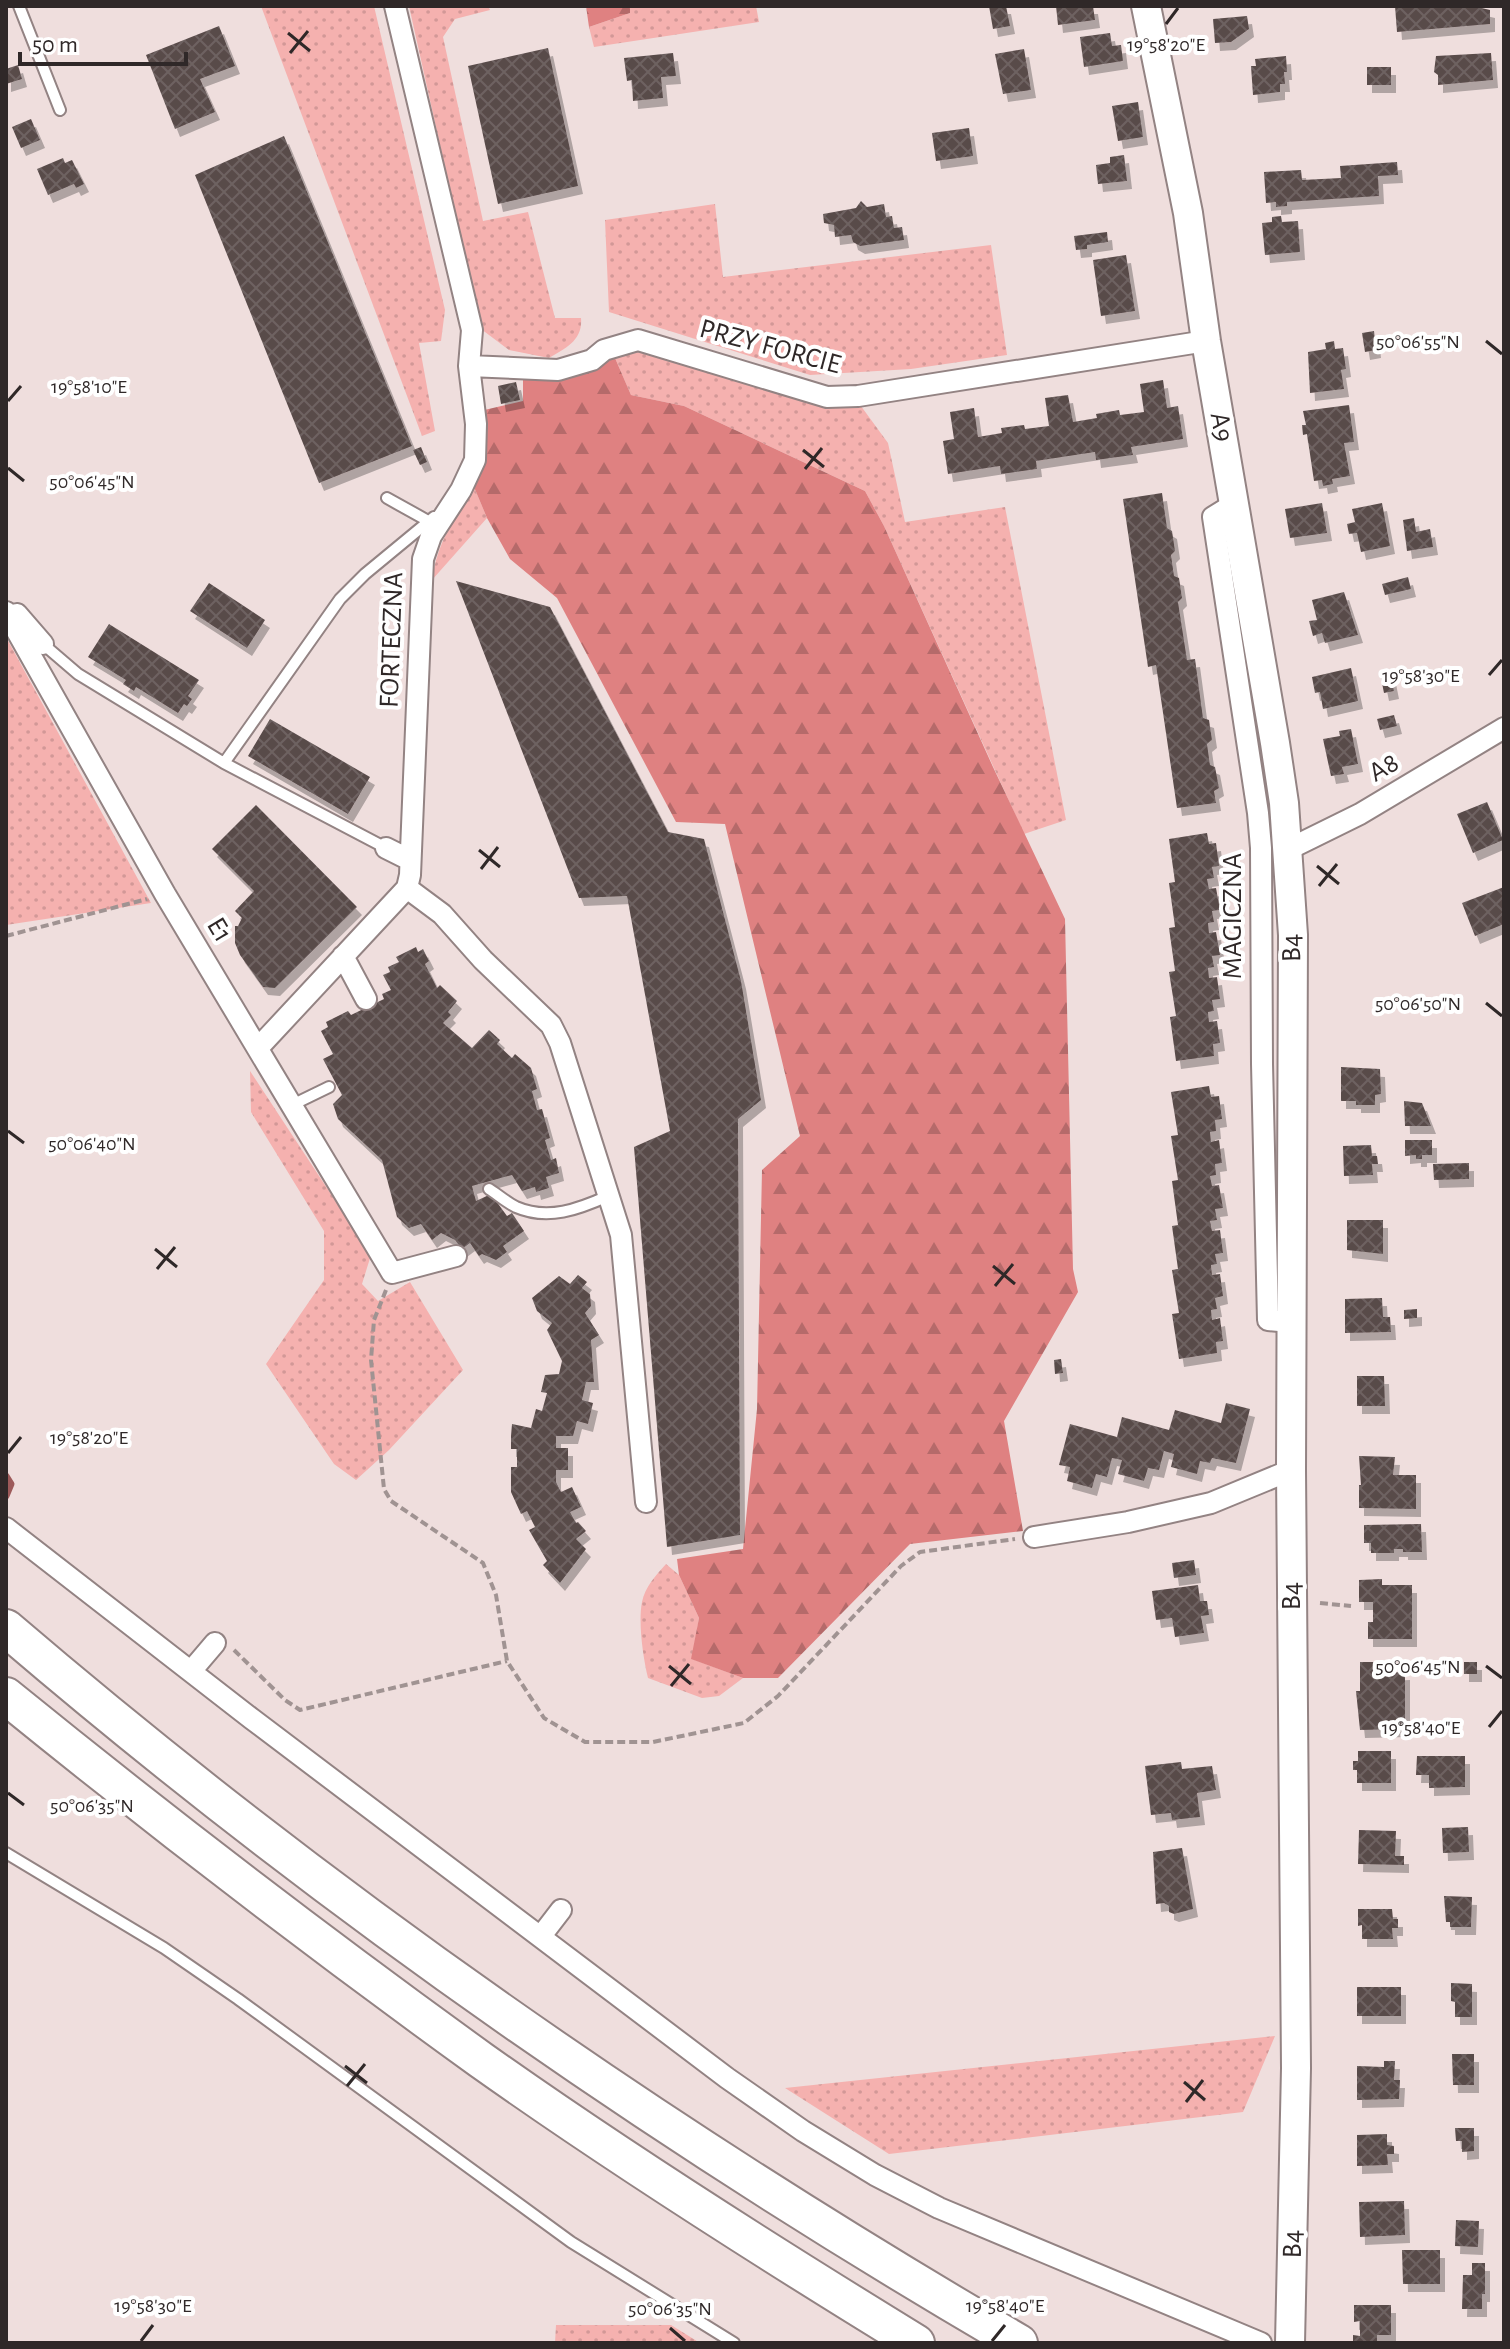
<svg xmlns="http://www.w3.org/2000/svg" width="1510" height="2349" viewBox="0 0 1510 2349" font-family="'Alegreya Sans',sans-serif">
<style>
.grass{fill:url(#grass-dots)}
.forest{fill:url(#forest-firs)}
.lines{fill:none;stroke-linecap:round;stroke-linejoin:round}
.stream{stroke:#9d5a5a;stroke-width:7}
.building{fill:url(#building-cross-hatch);filter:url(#shadow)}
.lane-casing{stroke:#938383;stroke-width:14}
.street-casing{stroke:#938383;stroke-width:24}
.secondary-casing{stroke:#938383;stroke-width:32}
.highway-casing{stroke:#938383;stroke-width:40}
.path{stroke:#a09392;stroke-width:4;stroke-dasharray:8 4;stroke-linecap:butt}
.lane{stroke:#fff;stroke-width:10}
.street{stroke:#fff;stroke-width:20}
.secondary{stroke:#fff;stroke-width:28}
.highway{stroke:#fff;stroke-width:36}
.ticks{fill:none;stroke:#2f2828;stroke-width:3}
.labels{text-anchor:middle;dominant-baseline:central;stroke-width:8;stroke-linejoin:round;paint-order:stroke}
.street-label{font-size:28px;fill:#2f2828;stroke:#fff}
.ticks-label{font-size:20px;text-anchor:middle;fill:#2f2828;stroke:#fff;stroke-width:8;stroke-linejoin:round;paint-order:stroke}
</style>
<defs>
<pattern id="grass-dots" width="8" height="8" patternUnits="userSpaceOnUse" patternTransform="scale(2)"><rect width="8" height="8" fill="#f5b1af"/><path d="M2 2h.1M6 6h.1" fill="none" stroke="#d29897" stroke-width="1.8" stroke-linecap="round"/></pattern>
<pattern id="forest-firs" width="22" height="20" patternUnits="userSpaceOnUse" patternTransform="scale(2)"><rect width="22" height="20" fill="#df8181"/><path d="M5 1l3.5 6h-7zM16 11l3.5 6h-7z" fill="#b56a6a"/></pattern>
<pattern id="building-cross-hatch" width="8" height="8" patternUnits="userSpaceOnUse" patternTransform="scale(2)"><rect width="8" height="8" fill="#594b4a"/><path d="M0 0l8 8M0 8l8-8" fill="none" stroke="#6e6261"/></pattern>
<filter id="shadow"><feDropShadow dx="5" dy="8" stdDeviation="0" flood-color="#0004"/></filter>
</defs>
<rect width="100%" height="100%" fill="#efdedd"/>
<path class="grass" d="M261 6H374L445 310 441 341 419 343 435 431 422 436Z
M409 6H488L490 10 455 19 443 37 483 221 528 212 555 318H581C583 340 566 348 549 358L509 350 481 329Z
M630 6H756L759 22 594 47 589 27 630 13Z
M715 204 723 277 991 245 1007 355 911 369 810 375 609 312 605 220Z
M633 348 858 402 888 443 905 522 1005 507 1066 820 1024 834 884 526 865 491 684 406 631 395 615 358Z
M474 487 487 518 432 580C437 543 454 518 474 487Z
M6 637 151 903 6 925Z
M250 1071 371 1255 362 1284 378 1301 410 1282 463 1370 389 1450 356 1480 334 1464 266 1364 324 1280V1231L251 1112Z
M666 1564 679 1575 699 1618 692 1659 743 1678 719 1696 702 1698 648 1678C643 1658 638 1622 642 1602 645 1587 656 1575 666 1564Z
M1275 2036 1243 2112 889 2154 785 2088Z
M556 2325H671L700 2343H555Z"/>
<path class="forest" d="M586 6H630V13L589 27Z
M615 358 631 395 684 406 865 491 884 526 993 767 1065 919 1073 1269 1078 1292 1004 1421 1023 1531 910 1544 778 1678H743L691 1659 699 1618 679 1575 677 1559 743 1549 757 1409 762 1170 800 1136 725 824 676 822 557 598 510 559 487 518 474 487 485 451 480 411 523 401V378L561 379Z"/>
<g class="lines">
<path class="stream" d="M6 1476 11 1484 6 1496"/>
</g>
<path class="building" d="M989 6H1006L1010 26 993 29Z
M1056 6H1093L1095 20 1058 25Z
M1395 6H1473L1490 10V24L1397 32Z
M1247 16 1249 29 1231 42 1215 43 1213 19Z
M219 26 235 66 200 79 215 112 175 129 146 55Z
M1110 33 1112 46 1121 45 1123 61 1084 67 1080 37Z
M548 48 578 186 498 204 468 66Z
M1024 49 1031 90 1003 94 995 54Z
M673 53 676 76 661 77 663 98 633 101 632 80 627 81 624 58Z
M1491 53 1493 80 1438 85V75L1434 72 1436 56Z
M1286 56 1287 72H1284L1285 84H1280V92L1253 95 1251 66H1256L1255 59Z
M18 65 22 79 6 84V69Z
M1367 67H1391V85H1367Z
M1138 102 1143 137 1118 141 1112 106Z
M31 119 40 140 21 148 12 127Z
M969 128 973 156 936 161 932 133Z
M284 136 412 446 319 483 195 175Z
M1124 155 1127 181 1098 184 1096 165 1110 163V157Z
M63 158 65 163 72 160 84 184 76 188 74 184 48 195 37 169Z
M1397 162 1398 175 1378 176 1379 196 1287 202V206L1276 207V202L1266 203 1264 172 1301 170 1302 180 1341 178 1340 166Z
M861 201 867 207 884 204 886 217 892 216 894 228 902 227 904 240 860 246 853 242 851 235 835 237 834 225 824 223 823 214 856 208Z
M1281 216 1282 222 1298 221 1300 252 1265 255 1262 223 1272 222V217Z
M1107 232 1108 242 1087 245V249L1076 250 1074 236Z
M1126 255 1135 311 1101 316 1093 260Z
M1374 331 1376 350 1365 352 1362 333Z
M1334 341 1335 349 1343 348 1346 369 1341 370 1344 389 1310 393 1308 352 1326 349 1325 343Z
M1163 380 1167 408 1178 406 1183 439 1131 447 1133 455 1096 460 1095 452 1036 461 1037 469 1001 474 1000 466 948 474 943 441 954 439 950 412 974 408 978 437 1002 433 1001 428 1024 425 1025 429 1049 426 1045 398 1068 395 1073 422 1097 418 1096 414 1119 410 1120 415 1144 412 1140 384Z
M516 382 520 400 501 404 498 386Z
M1349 405 1354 442 1344 443 1350 476 1332 479 1333 484 1323 486 1322 480 1314 481 1307 434 1303 435 1302 425H1306L1303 411Z
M421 447 427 462 420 465 413 450Z
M1162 493 1167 528 1172 531 1175 551 1171 555 1174 576 1179 578 1182 598 1178 602 1187 660 1195 659 1203 718 1209 720 1212 740 1207 744 1210 765 1215 767 1219 788 1214 791 1216 803 1177 808 1156 665 1148 667 1123 499Z
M1322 503 1327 533 1290 538 1285 509Z
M1382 503 1390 546 1361 552 1357 533 1349 534 1347 524 1355 522 1352 509Z
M1414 518 1416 532 1430 529 1433 547 1407 551 1403 520Z
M1408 577 1411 589 1385 595 1382 584Z
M456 581 550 607 668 832 704 839 741 981 761 1100 738 1119 740 1535 667 1547 634 1147 670 1131 627 896 579 898Z
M209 583 265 620 247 648 190 611Z
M1344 592 1358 635 1325 643 1322 633 1313 636 1309 621 1317 620 1312 600Z
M109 624 199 680 188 696 192 699 187 706 184 704 178 713 136 687 134 691 123 684 126 680 88 657Z
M1351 668 1358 701 1323 709 1320 692 1315 693 1312 677Z
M1390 671 1394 691 1384 693 1380 673Z
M1394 715 1397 726 1380 730 1377 719Z
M270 719 370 777 348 814 248 756Z
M1351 729 1358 764 1342 767 1344 774 1331 776 1323 739 1340 736 1339 731Z
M1487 802 1503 840 1473 853 1457 814Z
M256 805 357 907 275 988 263 987 240 955 235 943V926H238L242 918 235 911 254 891 212 849Z
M1207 833 1209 844 1216 843 1219 866 1212 867 1214 878 1207 879 1209 889 1216 888 1220 910 1212 911 1214 922 1208 923 1209 933 1216 932 1220 955 1212 956 1214 967 1208 968 1209 978 1217 977 1220 999 1212 1000 1214 1011 1208 1012 1209 1022 1217 1021 1220 1043 1213 1044 1214 1056 1176 1061 1170 1017 1176 1016 1169 972 1175 971 1169 928 1175 927 1169 883 1175 882 1169 839Z
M1504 887V924L1475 936 1462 903Z
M416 947 418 952 423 949 429 961 425 964 437 988 440 985 457 1001 448 1012 451 1015 443 1023 472 1048 489 1030 500 1040 497 1044 512 1058 515 1054 531 1068 537 1089 532 1091 537 1110 542 1109 550 1138 545 1140 551 1160 556 1158 559 1173 546 1177 549 1188 536 1192 535 1187 522 1191 512 1175 472 1186 476 1201 491 1194 507 1216 512 1213 524 1231 503 1246 507 1252 496 1260 482 1254 479 1256 470 1243 462 1249 455 1240 441 1233 432 1240 421 1224 409 1228 397 1217 382 1160 338 1119 333 1104 342 1095 323 1059 333 1054 321 1031 328 1027 326 1022 348 1011 351 1015 384 999 382 994 391 990 383 975 390 972 388 967 399 962 396 957Z
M1341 1067 1380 1069 1381 1094 1375 1095V1105H1356V1101H1341Z
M1209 1086 1211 1097 1219 1096 1222 1119 1215 1120 1216 1131 1210 1132 1211 1142 1219 1140 1222 1163 1215 1164 1216 1175 1210 1176 1212 1186 1219 1185 1223 1208 1215 1209 1217 1220 1210 1221 1212 1231 1220 1230 1223 1253 1215 1254 1217 1264 1211 1265 1212 1275 1220 1274 1223 1296 1215 1298 1217 1309 1211 1310 1212 1320 1220 1318 1223 1341 1216 1342 1217 1353 1179 1359 1172 1314 1179 1313 1172 1270 1178 1269 1172 1226 1178 1225 1172 1181 1178 1180 1171 1136 1178 1135 1171 1092Z
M1404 1101 1422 1103 1431 1126H1405Z
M1405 1140H1432V1155H1422V1159H1416V1155L1405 1156Z
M1371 1145 1372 1156H1377L1378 1164H1372L1373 1175 1344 1176 1343 1146Z
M1469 1163V1179L1434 1180 1433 1164Z
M1347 1220H1383V1254L1347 1250Z
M578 1275 587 1282 582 1288 590 1294 591 1306 585 1313 599 1335 591 1340 594 1382H586L582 1400 593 1403 588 1424 577 1421 573 1436H556V1448H568V1470H556V1482L561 1492 572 1487 581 1507 570 1512 576 1523 578 1522 586 1531 576 1539 586 1549 560 1583 543 1565 547 1561 529 1530 535 1527 527 1511 521 1514 511 1492V1467H517V1449H511V1436L512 1424 531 1428 536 1409 542 1411 547 1393 541 1392 545 1375 559 1374 562 1361 547 1330 552 1323 537 1311 532 1298 559 1276 570 1284Z
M1382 1298 1383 1317H1390L1391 1332 1345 1333V1299Z
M1417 1309V1318L1404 1319V1310Z
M1061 1359 1063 1373 1055 1374 1054 1360Z
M1357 1376H1384L1385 1406H1357Z
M1226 1403 1250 1409 1236 1463 1212 1458 1210 1463 1200 1461 1197 1474 1171 1467 1174 1454 1164 1451 1159 1470 1148 1468 1144 1481 1118 1474 1122 1460 1112 1458 1107 1477 1096 1474 1092 1488 1067 1481 1070 1467 1059 1465 1070 1424 1117 1437 1122 1417 1169 1430 1175 1410 1221 1423Z
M1359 1456 1395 1457 1393 1475H1416V1509L1359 1508V1485H1361Z
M1421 1524 1422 1552H1403V1549H1394V1553H1371V1543H1364V1525Z
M1194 1560 1196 1575 1174 1578 1172 1563Z
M1382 1579V1585H1412V1639H1368V1622H1373V1602H1359V1580Z
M1198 1585 1200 1601H1207L1209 1615 1201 1616 1204 1633 1175 1637 1172 1618 1156 1620 1152 1591Z
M1360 1662H1382V1673L1405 1672V1729L1360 1730 1356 1691H1360Z
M1464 1662H1477V1674H1464Z
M1358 1751H1391V1783H1357V1770H1353V1761H1358Z
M1417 1756H1465V1787L1429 1788V1775H1416Z
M1181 1762 1182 1769 1212 1766 1216 1790 1197 1793 1200 1817 1172 1820 1171 1813 1151 1815 1145 1766Z
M1468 1827 1469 1852 1443 1853 1442 1828Z
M1359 1830 1396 1831 1395 1856H1404V1865L1358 1864Z
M1182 1848 1193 1909 1174 1914 1169 1912V1906L1164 1903 1156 1904 1153 1852Z
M1444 1896 1472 1897 1471 1927H1450V1922H1446Z
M1358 1909H1392L1393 1919H1398V1928H1392L1393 1939H1362V1925L1358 1926Z
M1451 1983 1472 1984V2017H1455V2002L1451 2001Z
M1357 1987H1401V2016H1357Z
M1452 2054H1474V2085H1453Z
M1384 2061H1395L1394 2080H1400L1399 2099 1357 2100V2066L1384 2067Z
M1455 2128H1474V2151L1462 2152V2141H1456Z
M1387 2134V2145L1394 2146V2154H1387L1388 2165 1357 2166V2135Z
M1404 2201 1405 2235 1360 2237 1359 2202Z
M1456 2220 1479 2221 1478 2247 1455 2246Z
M1402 2250H1440V2284H1403Z
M1472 2263H1485V2294H1482V2309H1462L1463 2275H1472Z
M1354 2305H1391V2335H1377V2343H1353V2335L1360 2336V2321L1354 2322Z"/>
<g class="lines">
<g class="lane-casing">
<path id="lane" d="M19 6 60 110
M387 498 430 522
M43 644 78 674 224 763 386 848
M224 763 340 599 365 574 434 517
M292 1105 329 1087
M489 1189C497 1194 506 1202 516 1207 548 1221 579 1209 608 1196
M6 1853 164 1948 238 1999 571 2242 734 2343"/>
</g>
<g class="street-casing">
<path id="street" d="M469 366 558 370 592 360 604 350 638 340 827 397 858 396 1206 341
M1234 504 1213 517 1258 813 1261 848 1262 1064 1268 1320 1291 1322
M6 612 165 894 392 1273 456 1256
M17 614 43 644
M386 848 410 860
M1287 850 1360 814 1504 728
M407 888 442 914 483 960 551 1025 560 1043 621 1235 646 1502
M343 956 366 999
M258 1048 407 888 410 875 423 559 431 536 461 490 475 460 476 424 469 366 472 330 395 6
M6 1528 252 1719 727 2078 803 2131 875 2175 939 2208 1261 2343
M1034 1537 1128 1522 1211 1503 1291 1470
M192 1670 215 1643
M541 1936 561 1910"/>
</g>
<g class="secondary-casing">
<path id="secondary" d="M1146 6 1188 213 1206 341 1275 743 1284 803 1293 935 1291 1470 1296 2068 1290 2343"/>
</g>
<g class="highway-casing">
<path id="highway" d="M6 1628C320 1897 662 2135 1019 2343
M6 1696C161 1822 319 1943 481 2060 622 2160 769 2253 916 2343"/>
</g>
<path class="path" d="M6 936 147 899
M386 1290 374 1320 371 1360 384 1489 391 1501 483 1563 496 1595 507 1661 544 1718 585 1742H653L744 1723 778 1696 901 1566 920 1552 1015 1539
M1320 1603 1351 1606
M234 1650 285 1700 300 1710 507 1661"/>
<use href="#lane" class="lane"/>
<use href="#street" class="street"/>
<use href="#secondary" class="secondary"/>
<use href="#highway" class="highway"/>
</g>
<path class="ticks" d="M1166 24 1178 8M288 33 310 51M290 53 308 31M1486 341 1502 354M8 401 21 386M803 450 824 467M8 468 24 481M805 469 822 448M1489 675 1502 660M479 850 500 867M1317 866 1339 884M481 869 498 847M1319 886 1337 864M1486 1003 1502 1016M8 1131 24 1143M155 1249 177 1267M993 1266 1015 1284M157 1269 175 1247M995 1286 1013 1264M8 1453 21 1437M669 1666 691 1684M1486 1666 1502 1678M671 1686 689 1664M1489 1727 1502 1711M8 1793 24 1805M345 2066 367 2083M1184 2082 1205 2100M347 2086 365 2064M1186 2102 1203 2080M670 2328 685 2341M141 2341 153 2325M992 2341 1005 2325"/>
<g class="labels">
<g class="street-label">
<text transform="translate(770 347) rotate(15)">PRZY FORCIE</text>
<text transform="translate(1221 427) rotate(80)">A9</text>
<text transform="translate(392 640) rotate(-88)">FORTECZNA</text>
<text transform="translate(1384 768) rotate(-30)">A8</text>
<text transform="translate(1233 916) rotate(-90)">MAGICZNA</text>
<text transform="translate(219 930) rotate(59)">E1</text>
<text transform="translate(1292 948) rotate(-91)">B4</text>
<text transform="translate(1292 1596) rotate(-90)">B4</text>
<text transform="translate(1293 2244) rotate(-89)">B4</text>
</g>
</g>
<g class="ticks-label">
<text x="1166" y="51">19°58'20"E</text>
<text x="1418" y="348">50°06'55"N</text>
<text x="89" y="393">19°58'10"E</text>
<text x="92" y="488">50°06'45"N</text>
<text x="1421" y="682">19°58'30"E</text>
<text x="1418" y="1010">50°06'50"N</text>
<text x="92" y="1150">50°06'40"N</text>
<text x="89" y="1444">19°58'20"E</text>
<text x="1418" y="1673">50°06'45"N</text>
<text x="1421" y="1734">19°58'40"E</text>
<text x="92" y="1812">50°06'35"N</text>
<text x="153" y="2312">19°58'30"E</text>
<text x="1005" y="2312">19°58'40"E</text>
<text x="670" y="2315">50°06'35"N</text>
</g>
<rect width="1510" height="2349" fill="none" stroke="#2f2828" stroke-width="16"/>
<path d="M20 52v12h166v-12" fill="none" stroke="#2f2828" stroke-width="4"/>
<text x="32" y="52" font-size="24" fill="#2f2828" stroke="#ffffff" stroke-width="6" paint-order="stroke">50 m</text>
</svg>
